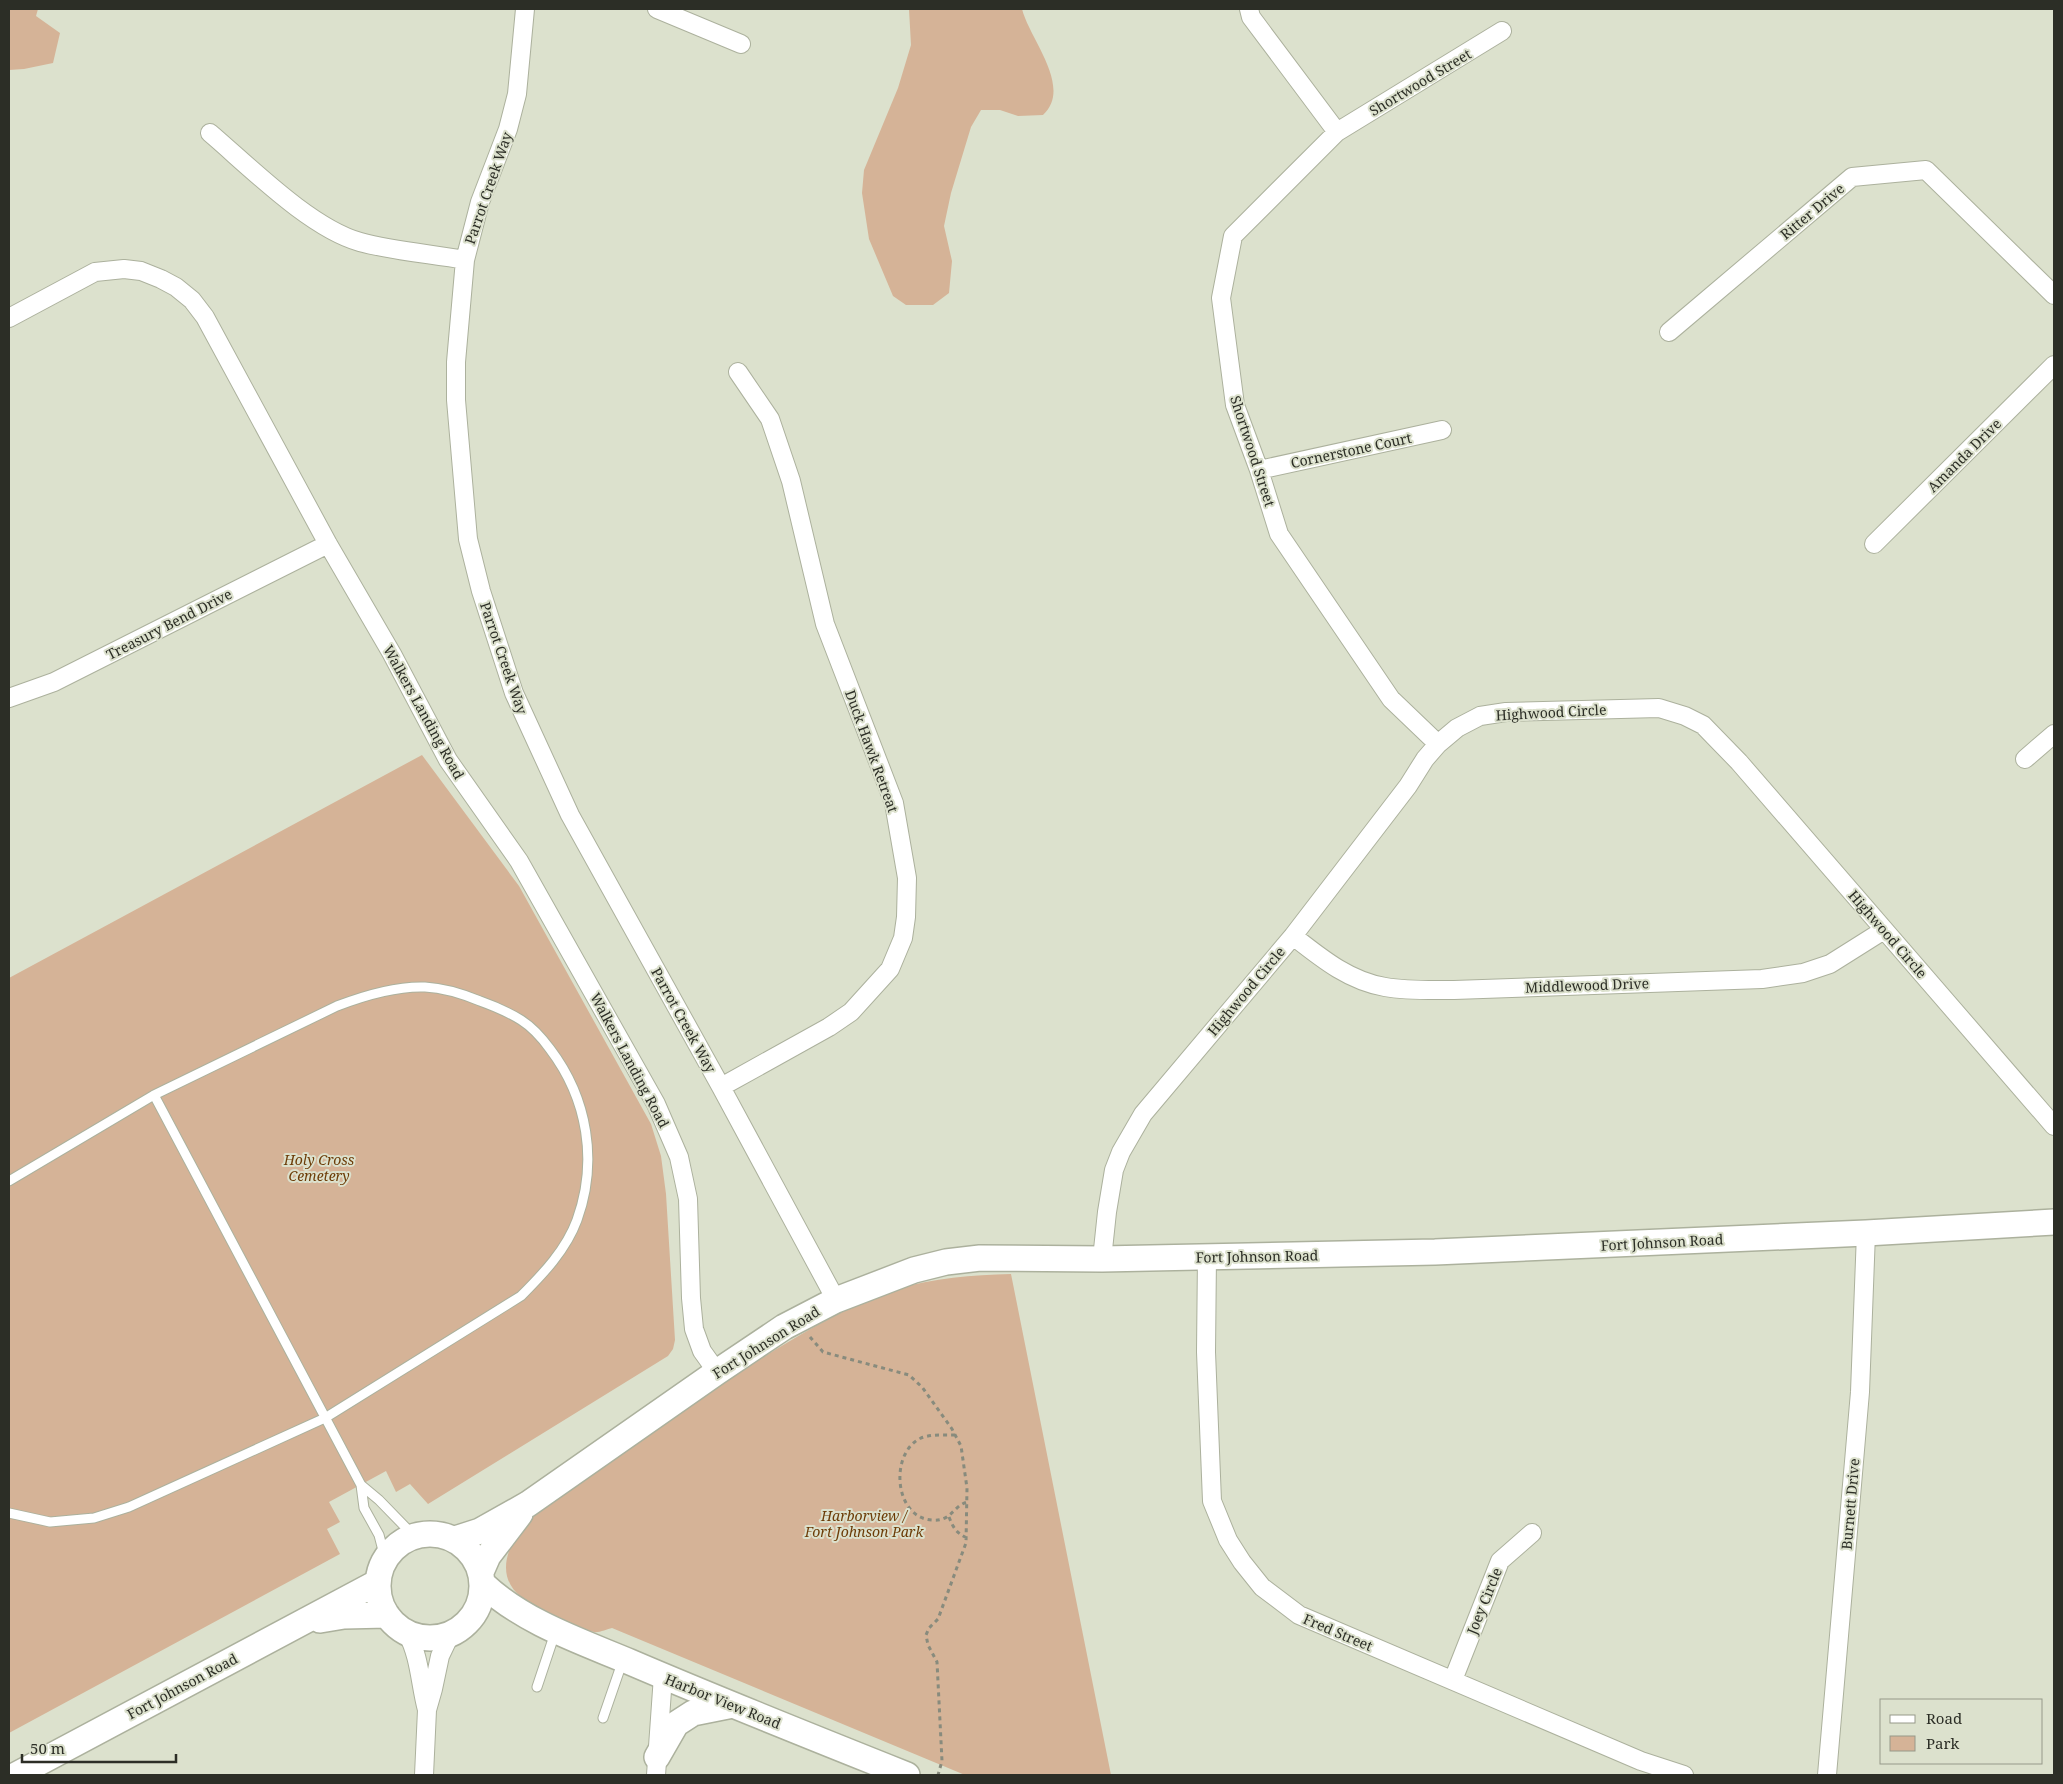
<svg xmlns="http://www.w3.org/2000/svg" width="2063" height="1784" viewBox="0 0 2063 1784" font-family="'Noto Serif',serif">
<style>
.green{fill:#d5b397}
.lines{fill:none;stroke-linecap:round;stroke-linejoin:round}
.lane-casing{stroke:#acb19d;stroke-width:11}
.street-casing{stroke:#acb19d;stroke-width:20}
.secondary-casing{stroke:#acb19d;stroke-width:28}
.path{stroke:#888b7d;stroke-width:3;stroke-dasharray:4 4;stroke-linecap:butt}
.lane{stroke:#fff;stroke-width:9}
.street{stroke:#fff;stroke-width:18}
.secondary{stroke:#fff;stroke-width:25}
.labels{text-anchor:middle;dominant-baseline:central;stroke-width:4;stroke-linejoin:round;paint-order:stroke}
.street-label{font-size:14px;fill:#2c2e26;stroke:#dce1cd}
.park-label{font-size:14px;font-style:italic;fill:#6c3c07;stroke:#dce1cd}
</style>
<rect width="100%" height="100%" fill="#dce1cd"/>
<path class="green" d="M9 9H38L36 16 60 33 53 63 24 69 9 70Z
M909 9H1022C1030 40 1073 87 1043 115L1018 116 1000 110H981L971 127 951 193 944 226 952 261 949 293 933 305H906L893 296 869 239 862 193 864 170 898 88 911 45Z
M422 755 519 886 651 1124 661 1156 666 1194 675 1340 673 1349 668 1356 428 1504 410 1484 396 1492 386 1471 329 1502 340 1522 327 1529 340 1554 9 1733V978Z
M1011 1274 1111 1775H965L612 1628C607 1629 599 1633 594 1632 579 1629 559 1617 545 1611 519 1600 498 1583 509 1551 514 1539 524 1526 533 1517 568 1485 610 1460 649 1434 703 1397 757 1359 814 1327 840 1313 867 1298 896 1289 934 1278 972 1275 1011 1274Z"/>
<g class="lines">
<g class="lane-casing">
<path id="lane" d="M154 1095 361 1485 364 1508 379 1535 385 1558
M9 1181 154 1095 337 1006C363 996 397 986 425 987 444 988 463 994 480 1001 494 1006 508 1012 521 1020 532 1027 542 1038 550 1049 588 1099 598 1162 577 1220 566 1250 543 1274 521 1296L325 1418 129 1507 94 1518 50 1522 9 1513
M361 1485 379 1500 414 1536
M537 1687 555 1633
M603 1718 623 1660"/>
</g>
<g class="street-casing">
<path id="street" d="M525 9 517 94 508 129 480 202 465 260 456 362V400L468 539 481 591 514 693 570 815 721 1087 836 1300
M657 9 741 44
M1249 9 1251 17 1337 132
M210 133C250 167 310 228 360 242 393 251 431 254 465 260
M9 318 95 272 124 269 141 271 161 279 176 287 192 300 205 317 328 544 392 654 448 760 519 861 656 1104 679 1157 688 1199 691 1298 694 1329 702 1351 717 1372
M1669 332 1852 177 1926 170 2054 295
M1259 470 1442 430
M1874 544 2054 365
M9 698 54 682 328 544
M1438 744 1391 699 1279 534 1259 470 1235 405 1221 298 1233 236 1337 132 1502 31
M2025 759 2054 734
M1293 936C1321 958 1349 981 1385 987 1408 991 1431 990 1454 990L1762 979 1803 973 1830 964 1884 930
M721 1087 829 1027 851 1012 890 969 903 938 906 917 907 878 894 803 825 624 791 481 770 419 738 372
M1207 1256 1206 1352 1212 1501 1228 1540 1242 1562 1262 1587 1299 1615 1641 1761 1684 1775
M1102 1259 1107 1212 1114 1170 1121 1152 1143 1114 1293 936 1408 786 1425 759 1438 744 1457 728 1480 716 1506 712 1659 708 1685 716 1703 725 1739 762 2054 1126
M407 1633C420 1657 420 1684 427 1710
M1453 1680 1500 1561 1532 1533
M424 1775 427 1710 433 1689 440 1656 450 1635
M656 1775 663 1676
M1827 1775 1860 1392 1866 1233"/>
</g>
<g class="secondary-casing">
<path id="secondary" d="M378 1586a52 52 0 1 1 104 0a52 52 0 1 1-104 0Z
M455 1539 480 1531 528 1504 717 1372 784 1327 836 1300 914 1270 946 1262 980 1258 1102 1259 1435 1252 1866 1233 2054 1222
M481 1572 488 1556 520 1514
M483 1584C523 1622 580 1641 630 1662 721 1701 814 1738 907 1775
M320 1620 344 1616 387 1615
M657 1757 676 1724 693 1713 733 1705
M16 1775 378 1582"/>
</g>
<path class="path" d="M810 1337 823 1352 909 1375 922 1387 952 1429 961 1446 967 1488 966 1543 938 1619 929 1628 926 1635 928 1645 937 1662 942 1761 938 1775
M955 1435C944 1435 932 1434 921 1438 889 1453 894 1518 932 1520 951 1522 953 1506 967 1502
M949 1517C953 1527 956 1533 967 1538"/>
<use href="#lane" class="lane"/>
<use href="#street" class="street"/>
<use href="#secondary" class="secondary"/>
</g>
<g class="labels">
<g class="street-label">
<text transform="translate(1420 82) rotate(-31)">Shortwood Street</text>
<text transform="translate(488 188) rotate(-71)">Parrot Creek Way</text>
<text transform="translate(1812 211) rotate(-40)">Ritter Drive</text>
<text transform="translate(1351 450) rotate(-12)">Cornerstone Court</text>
<text transform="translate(1253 451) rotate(72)">Shortwood Street</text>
<text transform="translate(1964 455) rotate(-45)">Amanda Drive</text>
<text transform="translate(169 624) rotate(-27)">Treasury Bend Drive</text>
<text transform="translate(504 658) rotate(71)">Parrot Creek Way</text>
<text transform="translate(424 712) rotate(61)">Walkers Landing Road</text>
<text transform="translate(1551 712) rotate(-3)">Highwood Circle</text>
<text transform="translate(872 751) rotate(70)">Duck Hawk Retreat</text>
<text transform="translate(1888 934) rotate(49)">Highwood Circle</text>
<text transform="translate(1587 985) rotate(-2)">Middlewood Drive</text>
<text transform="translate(1246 991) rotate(-50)">Highwood Circle</text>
<text transform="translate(684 1020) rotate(61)">Parrot Creek Way</text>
<text transform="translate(630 1060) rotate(62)">Walkers Landing Road</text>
<text transform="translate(1662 1242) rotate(-3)">Fort Johnson Road</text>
<text transform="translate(1257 1256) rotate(-1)">Fort Johnson Road</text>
<text transform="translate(766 1342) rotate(-32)">Fort Johnson Road</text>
<text transform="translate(1850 1504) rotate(-85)">Burnett Drive</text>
<text transform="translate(1484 1601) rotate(-68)">Joey Circle</text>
<text transform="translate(1338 1632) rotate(23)">Fred Street</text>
<text transform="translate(182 1686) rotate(-28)">Fort Johnson Road</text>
<text transform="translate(723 1701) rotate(22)">Harbor View Road</text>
</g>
<g class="park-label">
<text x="319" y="1159">Holy Cross<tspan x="319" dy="16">Cemetery</tspan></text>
<text x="864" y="1515">Harborview /<tspan x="864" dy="16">Fort Johnson Park</tspan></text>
</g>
</g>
<rect width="2063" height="1784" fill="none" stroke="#2c2e26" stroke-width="20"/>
<rect x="1880" y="1699" width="162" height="65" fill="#dce1cd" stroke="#96998a"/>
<rect x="1890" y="1715" width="25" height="8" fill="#ffffff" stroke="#96998a"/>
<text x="1926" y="1724" font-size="15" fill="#2c2e26">Road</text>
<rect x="1890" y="1736" width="25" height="15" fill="#d5b397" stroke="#96998a"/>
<text x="1926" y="1749" font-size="15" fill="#2c2e26">Park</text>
<path d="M22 1754v8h154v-8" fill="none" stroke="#2c2e26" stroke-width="2.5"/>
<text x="30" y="1754" font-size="15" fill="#2c2e26" stroke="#dce1cd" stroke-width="4" paint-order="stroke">50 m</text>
</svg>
